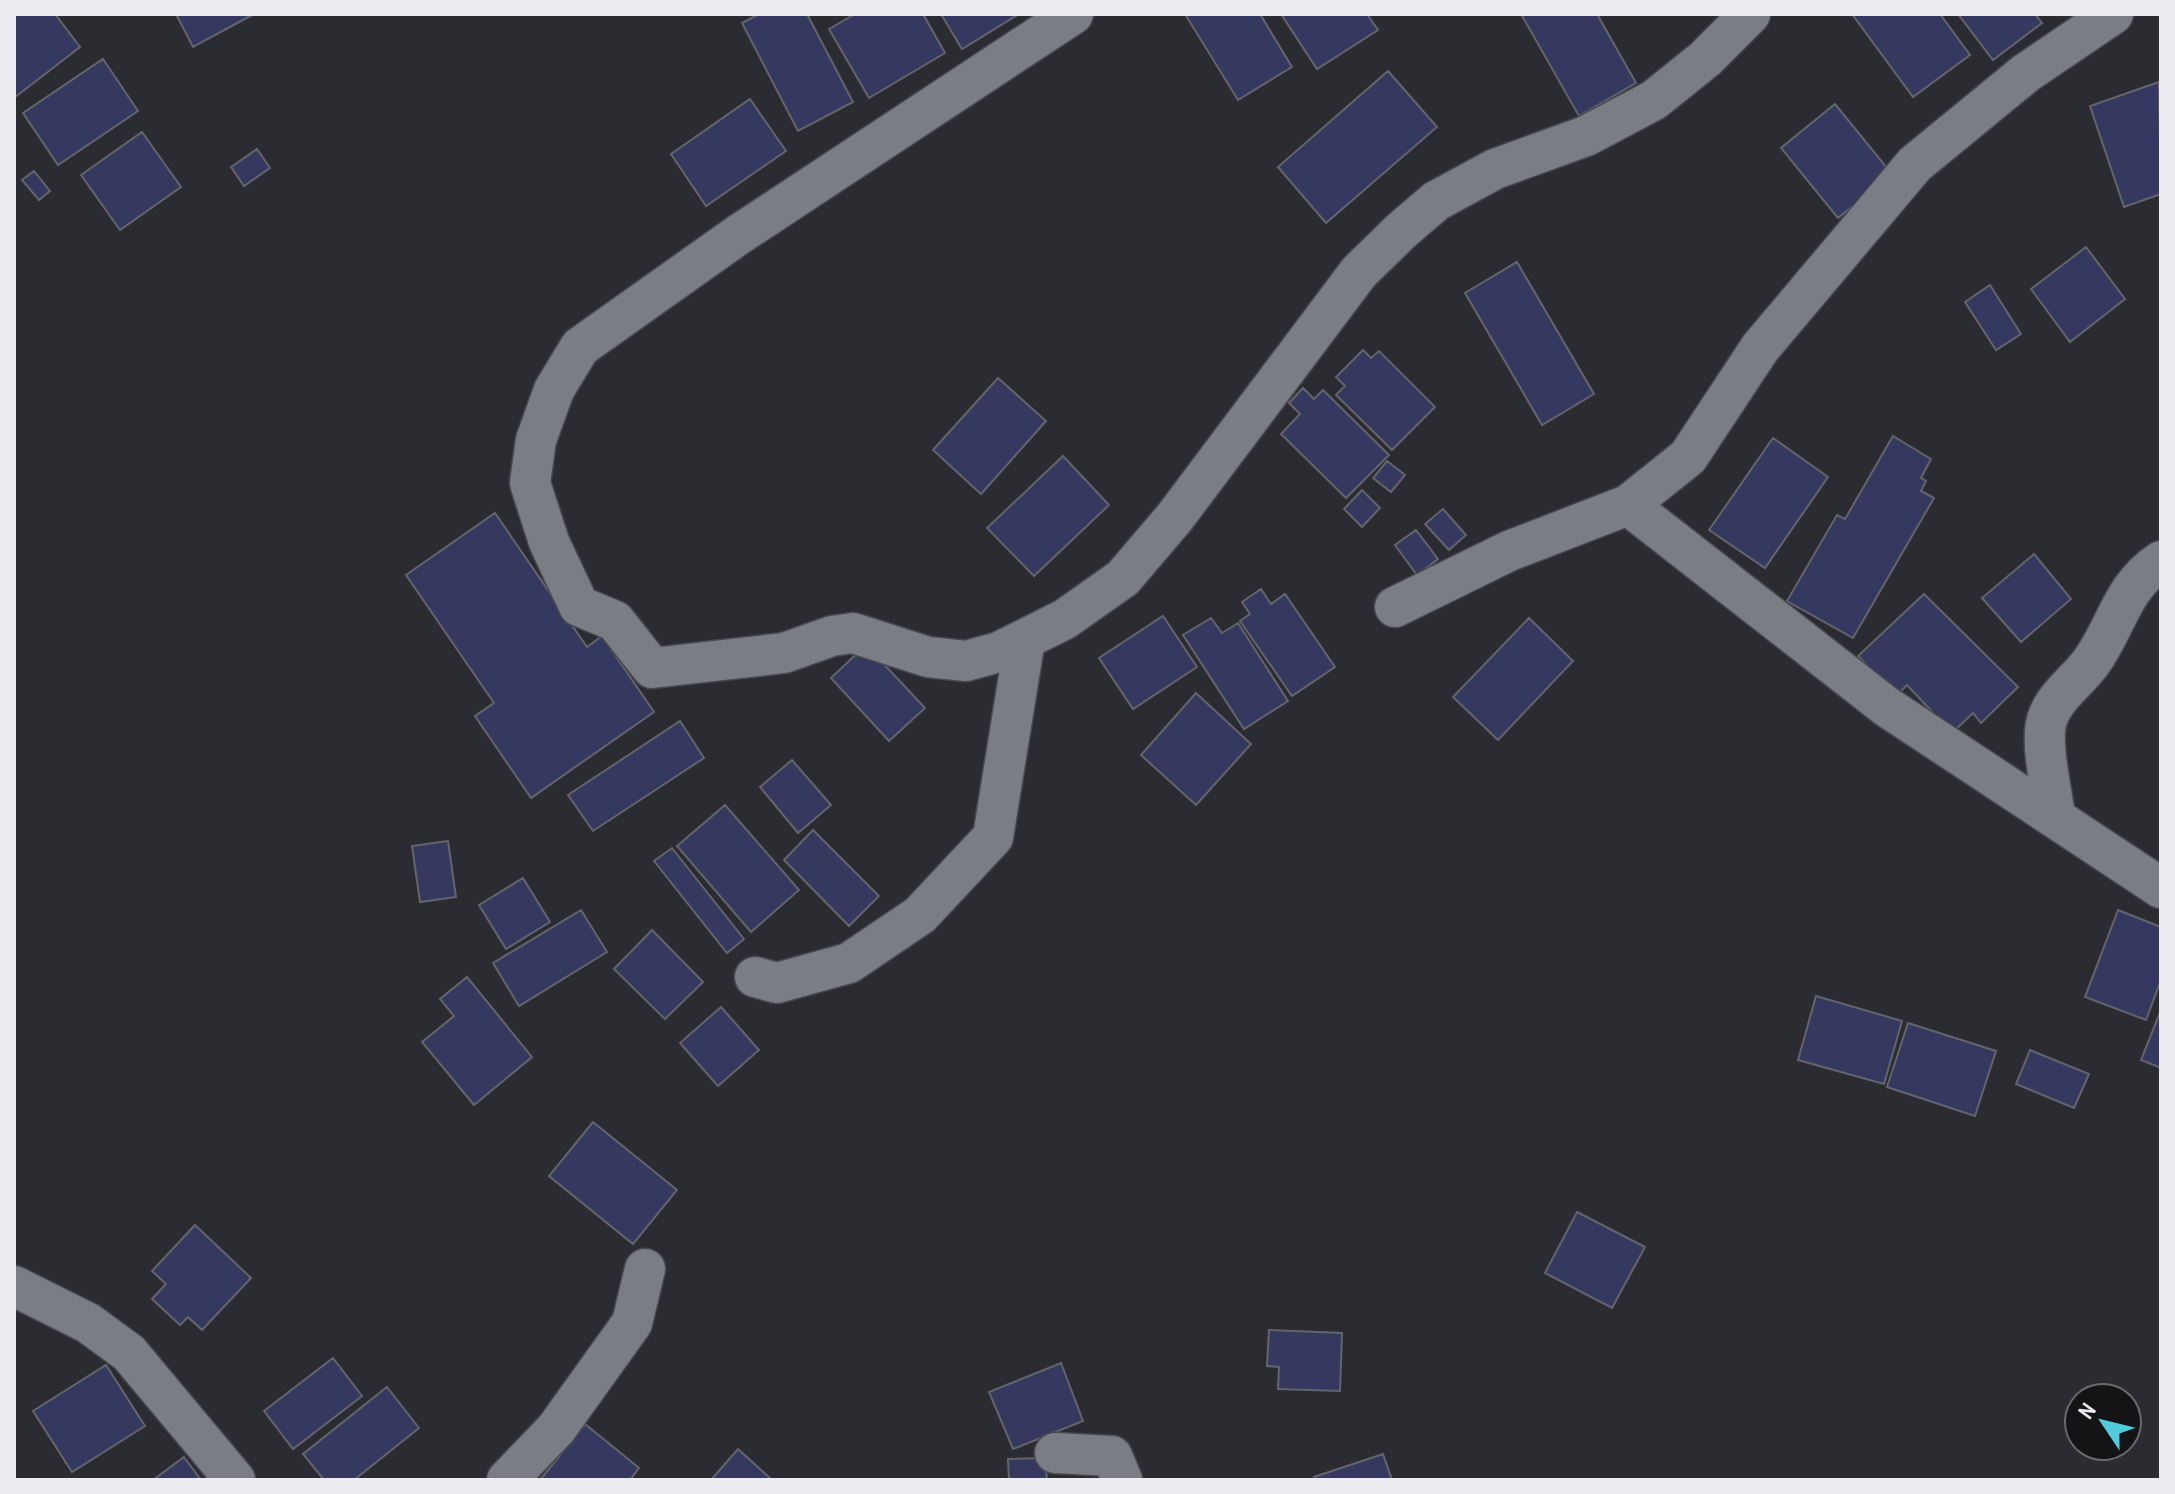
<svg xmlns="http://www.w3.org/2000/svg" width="2175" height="1494" viewBox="0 0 2175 1494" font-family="'Archivo Narrow',sans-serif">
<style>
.building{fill:#35395f;stroke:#64656c;stroke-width:2}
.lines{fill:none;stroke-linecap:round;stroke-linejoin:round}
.minor-casing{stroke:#47484e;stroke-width:43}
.minor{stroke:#7b7d84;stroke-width:40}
</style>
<rect width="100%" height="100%" fill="#2b2c32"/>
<path class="building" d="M14 14H55L80 47 14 98Z
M176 14H254L193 47Z
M759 14H807L853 102 798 131 742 23Z
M855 14H923L945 53 869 98 829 29Z
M941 14H1019L962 49Z
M1185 14H1260L1292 67 1238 100Z
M1281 14H1367L1378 30 1317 69Z
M1521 14H1597L1636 83 1579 116Z
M1852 14H1940L1970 55 1913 97Z
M1958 14H2035L2042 23 1993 60Z
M103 59 138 111 58 165 23 113Z
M1388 71 1437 127 1326 223 1278 167Z
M2159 82 2161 194 2124 207 2090 106Z
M750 99 786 151 706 206 671 154Z
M1835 104 1892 174 1838 218 1781 148Z
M142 132 181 187 120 230 81 175Z
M257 149 270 168 244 186 231 167Z
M34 171 50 191 39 200 22 180Z
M2086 247 2125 299 2070 342 2031 289Z
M1517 262 1594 394 1542 425 1465 293Z
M1990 285 2021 334 1996 350 1965 302Z
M1363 350 1371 358 1379 351 1435 407 1392 450 1336 395 1345 386 1336 377Z
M998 378 1046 421 981 494 933 450Z
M1303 388 1314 399 1323 390 1389 455 1346 498 1281 434 1300 414 1289 403Z
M1893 436 1931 459 1921 478 1926 481 1921 491 1934 498 1853 638 1787 601 1837 515 1845 519Z
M1773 438 1828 477 1765 568 1709 530Z
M1063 456 1109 505 1034 576 987 528Z
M1387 461 1405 475 1391 492 1373 478Z
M1362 490 1380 508 1362 527 1344 509Z
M1443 509 1466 535 1449 550 1425 524Z
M495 513 587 647 602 636 654 712 531 798 475 716 494 703 406 575Z
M1416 530 1438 559 1417 575 1395 545Z
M2034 554 2071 599 2021 642 1982 598Z
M1261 589 1271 604 1285 594 1335 667 1292 696 1240 621 1250 614 1242 602Z
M1924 594 2018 687 1981 723 1973 713 1952 733 1907 685 1896 696 1858 656Z
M1163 616 1197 667 1133 709 1099 658Z
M1211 618 1222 633 1238 623 1288 701 1244 729 1183 635Z
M1529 618 1573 661 1498 740 1453 697Z
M866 645 925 708 889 741 831 678Z
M1196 693 1251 744 1196 805 1141 755Z
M680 721 704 758 593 831 568 795Z
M792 760 831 805 798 833 760 787Z
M725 805 799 890 751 932 677 846Z
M813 830 879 896 849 926 784 860Z
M448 841 456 897 420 902 412 846Z
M672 848 744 939 727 953 654 861Z
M523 878 550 922 506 949 479 905Z
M581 910 607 952 519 1006 493 963Z
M2118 910 2161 927V980L2146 1020 2085 997Z
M652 930 703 982 665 1019 614 969Z
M467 977 532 1057 474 1105 422 1042 454 1016 440 999Z
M1816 996 1902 1021 1884 1084 1798 1060Z
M721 1007 759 1050 718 1086 680 1043Z
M2161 1010V1068L2141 1060Z
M1908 1023 1996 1051 1975 1116 1887 1087Z
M2030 1050 2089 1074 2074 1108 2016 1084Z
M593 1122 677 1190 633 1244 549 1176Z
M1577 1212 1645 1247 1612 1308 1545 1273Z
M195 1225 251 1278 202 1330 188 1317 180 1325 152 1299 166 1284 152 1271Z
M1269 1330 1342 1333 1340 1391 1278 1389 1279 1367 1267 1366Z
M333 1358 362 1396 293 1449 264 1411Z
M1061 1363 1083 1421 1013 1449 989 1392Z
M106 1365 145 1426 72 1472 33 1411Z
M387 1387 419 1428 354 1480H324L303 1454Z
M585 1424 639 1468 630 1480H540Z
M738 1449 772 1480H711Z
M1383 1454 1392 1480H1315L1314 1477Z
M184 1457 201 1480H153Z
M1045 1458 1047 1480H1009L1008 1459Z"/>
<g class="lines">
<g class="minor-casing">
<path id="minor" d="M1073 14 738 235 580 347 554 390 536 440 530 483 549 542 579 606 615 621 652 668 784 653 832 636 853 633 928 657 966 661 999 652 1065 619 1123 578 1175 517 1359 272 1401 231 1436 201 1495 169 1586 136 1654 100 1705 59 1750 14
M1628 505 1887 707 2161 888
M1395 607 1509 551 1628 505 1688 457 1760 348 1915 164 2026 73 2113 14
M2055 817C2052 790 2043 758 2045 731 2047 700 2076 684 2092 661 2118 624 2121 588 2161 561
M755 977 777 983 849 963 920 915 993 837 1025 639
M14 1286 88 1323 129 1353 235 1480
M1055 1453 1112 1456 1122 1480
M507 1480 556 1429 632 1323 645 1269"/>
</g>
<use href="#minor" class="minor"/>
</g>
<rect width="2175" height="1494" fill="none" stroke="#ececf1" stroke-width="32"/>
<g transform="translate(2103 1422) rotate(305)"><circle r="38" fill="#141417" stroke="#6a6a6e" stroke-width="2"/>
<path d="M0-6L14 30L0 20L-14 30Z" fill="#52cbda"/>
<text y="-12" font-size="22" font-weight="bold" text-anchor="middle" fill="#ececf1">N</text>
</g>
</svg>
